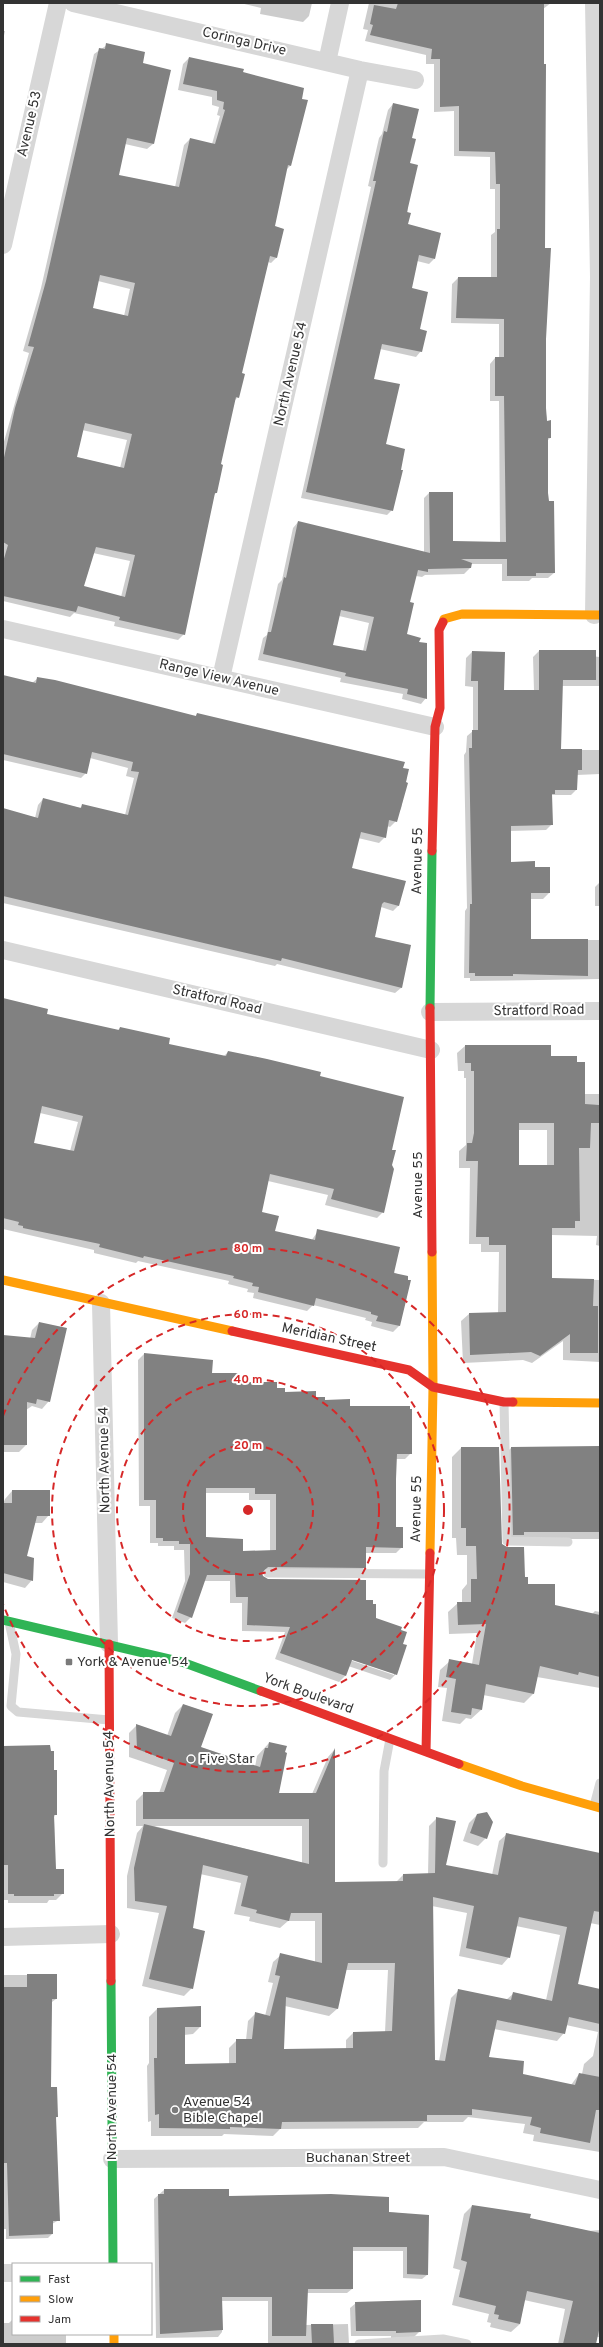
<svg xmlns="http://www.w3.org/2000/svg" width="603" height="2347" viewBox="0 0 603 2347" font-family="Overpass,sans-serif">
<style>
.shadow{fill:#0003;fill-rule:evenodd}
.building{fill:#818181;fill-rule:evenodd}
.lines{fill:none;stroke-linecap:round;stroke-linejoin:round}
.lane{stroke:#d7d7d7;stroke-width:9}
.street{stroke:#d7d7d7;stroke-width:18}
.fast{stroke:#30b455;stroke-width:9}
.slow{stroke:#ff9f0a;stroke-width:9}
.jam{stroke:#e5322d;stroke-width:9}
.ring{fill:none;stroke:#d62828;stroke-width:2;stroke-dasharray:7 5}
.poi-dot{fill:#7a7a7a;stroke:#fff;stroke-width:1.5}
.labels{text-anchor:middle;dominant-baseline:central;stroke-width:4;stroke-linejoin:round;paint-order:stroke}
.street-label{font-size:14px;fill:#333;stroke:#fff}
.poi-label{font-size:14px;fill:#333;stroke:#fff;text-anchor:start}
.centre{fill:#d62828;stroke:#fff;stroke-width:2}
.ring-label{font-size:12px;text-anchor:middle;font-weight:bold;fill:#d62828;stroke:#fff;stroke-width:4;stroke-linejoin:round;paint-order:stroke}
</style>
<rect width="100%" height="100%" fill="#fff"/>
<path class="shadow" d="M240 3H312L309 16 303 22 260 14 261 8Z
M369 3H551L543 9V200L545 408 550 438 547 441V494L554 573 548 578H532L529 581H502V564H470V568L464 574 425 575 422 577 416 576 408 603 406 635 418 642 426 698 421 704 402 699 403 694 340 682 341 678 258 660 263 638 267 635 278 584 282 580 293 528 298 522 424 552V498L429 493 452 542 500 543 499 401H490V364L495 358H499V324L451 323 452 284 458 278H491V235L495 232V189H490V157L454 156V111L434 112V64H426V55L365 41 368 30 363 29ZM339 616 369 623 363 651 332 646Z
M3 31H5L3 40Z
M107 45 141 64 153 144 147 149 125 144 117 176 175 187 184 145 190 139 212 144 220 116 217 115 219 107 212 105V97L178 90 183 64 189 58 242 73 290 166 286 170 273 227 277 257 271 263 268 262 241 374 238 397 234 401 219 465 216 493 214 495 184 634 178 640 114 626 115 622 74 613 70 617 3 601V445L29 353 23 351 41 288 94 54ZM98 281 130 289 124 316 92 309ZM82 430 127 440 120 468 76 457ZM93 553 130 561 121 597 82 587Z
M393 104 411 138 407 225 434 259 429 264 417 261 411 289 421 351 416 357 380 349 373 379 384 445 392 510 387 515 301 498 371 187 368 186 379 138 382 134 388 110Z
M539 651 600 657V686H562L560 750H600V774L577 775 576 790 571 795H551L552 824 546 830 510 831V863L534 868 549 893 543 899H530V940H600V979L470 981V978H464L465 911 467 908 464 755 466 752 467 736 473 731V687L465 686 466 658 472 652 503 691H534L533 657Z
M3 676 32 683 38 678 195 717 197 714 408 770 401 809 398 812 396 821 390 827 387 826 385 837 379 843 358 838 351 869 399 905 393 911 381 907 373 937 409 945 401 988 395 993 277 964 275 966 3 903V809L35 818 38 805 43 799 80 808 82 806 125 815 134 778 126 776 128 768 90 758 86 773 81 778 3 760Z
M600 882V906H595V887Z
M3 999 46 1014 117 1031 120 1028 168 1045 223 1057 228 1052 319 1077 391 1150 383 1212 377 1218 325 1205 328 1195 268 1181 261 1213 274 1232 311 1241 318 1231 410 1281 399 1326 393 1332 371 1326 372 1322 365 1320 366 1318 313 1305 307 1311 253 1298 254 1293 247 1292 248 1289 228 1284 229 1281 138 1261 136 1263 94 1253V1250L3 1229ZM40 1113 78 1122 70 1151 33 1143Z
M465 1046 550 1057 576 1063 584 1094H600V1246L596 1245 597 1236 551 1235V1279L600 1280V1362L563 1360V1341L532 1363 523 1360 463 1363 461 1321 469 1314 498 1313 499 1252H481V1244H469L470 1168H459V1151L466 1145V1078H464V1071H458L457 1053ZM518 1130H547V1166H518Z
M39 1323 49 1401 42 1409 32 1406 26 1410V1445L19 1452H3V1336L30 1339 32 1330Z
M144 1354 211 1374 238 1380 245 1383 349 1407 411 1453 405 1459H396L395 1528 402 1547 396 1553H365V1567L359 1573H261L262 1577 268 1580 365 1601 375 1618 402 1645 396 1674 390 1680 348 1666 345 1676 339 1682 275 1659 285 1632 242 1631V1603H230V1581H204L191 1617 185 1623 172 1618 185 1581 184 1550H174V1546H158V1543H150V1506H139L138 1360ZM205 1493H249V1500H270V1551L242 1552 205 1538ZM347 1657 394 1673V1675L347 1659Z
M461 1448 500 1542 506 1548 527 1585 554 1606 592 1614 595 1611 600 1612V1688L537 1677 533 1694 524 1703 483 1695 481 1710 471 1719 466 1718 460 1724 442 1721 447 1688 438 1687 440 1670 450 1661 472 1664 477 1633 449 1634 448 1612 458 1603H462V1590L467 1584V1555H457L456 1538H452V1457Z
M511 1448H600V1539H519L506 1542 504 1455Z
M12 1491 49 1515 42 1523H34L26 1557 32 1580 25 1588 3 1582V1504L5 1499Z
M183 1705 200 1748 255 1767 257 1756 269 1743 278 1794H312L328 1757 334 1750V1883L396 1882 403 1875 428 1874 429 1826 437 1818 444 1866 492 1875 499 1841 507 1834 600 1854V1925L590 1923 577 1985 600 1990V2152L533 2141 534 2135 523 2133 525 2124 468 2117 463 2122H424L418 2128 280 2129 273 2136 224 2134 222 2136H151V2121L148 2122 147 2066 149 2063V2017L157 2009 200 2027 193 2034 184 2035V2065L229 2064V2048L237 2040H246L248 2021 256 2013 265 2016 273 1983 268 1982 273 1962 281 1955 315 1962V1921H288L280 1928 249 1921 250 1917 234 1914 241 1883 200 1874 192 1929V1988L184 1996 142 1986 159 1913 127 1908V1876L137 1833 143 1826H136V1801L144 1793H159L167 1770 129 1757V1733L137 1725 167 1736 175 1713ZM154 1826H302V1863ZM432 1906 467 1913 459 1956 502 1965 509 1957 516 1926 560 1935 546 2000 514 1993 506 2000 459 1990 451 1998 439 2061H434ZM346 1970H388L385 2032 353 2033 346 2040V2049L283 2050 285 2006 329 2016 337 2009ZM566 2025 598 2032 593 2056 584 2064 582 2074H579L571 2085 522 2075 488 2058 494 2029 557 2041 564 2033Z
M3 1747 56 1814 54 1817 55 1870 63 1893 56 1900H49L47 1903H8V1900H3Z
M477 1815 486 1838 478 1846 463 1841 469 1823Z
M3 1975H56V1999L52 2002 51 2029 50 2088 57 2117 55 2118 59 2220 52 2224V2234L48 2238 6 2239V2229H3Z
M164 2190 428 2216 427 2275 422 2279 403 2278V2251H352V2289L347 2293H306L305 2325 348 2324 349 2344H268V2301H222V2332L218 2337 156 2338 154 2199Z
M472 2206 588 2231 600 2230V2337H597L595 2344H558L565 2309 524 2300 520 2324 511 2332 490 2327 491 2323 487 2322 489 2314 452 2305 460 2270 453 2268 464 2214Z
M356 2303 420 2331 414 2337 391 2338V2336H351L350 2308Z
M13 2319V2334H66V2344H3V2323H9Z"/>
<path class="building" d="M398 3H544V64H546L545 248H551L546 339V408L547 421 551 420V438H548V493L549 501H554L555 573H536V576H507V559H461L472 563 471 568 428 569V572L418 570 410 602 414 603 407 634 421 638 419 642 427 643V699L407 694 408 689 345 676 346 673 263 654 268 632H271L284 577 286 578 298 521 430 553 429 492H453V541L506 542 504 396H495V357H504V319L456 318 458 277H497V229H500V184H496L495 152 459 151V106L440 107V59H431L432 49 370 35 373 25 370 24 374 5 396 9ZM341 610 374 617 366 651 333 645Z
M106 43 145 52 143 63 171 70 154 144 127 138 119 175 179 187 190 138 215 144 225 110 223 109 224 102 217 100V91L183 84 189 57 244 69 243 72 304 88 302 99 308 100 291 166 288 165 275 226 284 229 277 258 270 256 258 306 242 373 245 374 239 398 236 397 221 464 223 465 217 493H215L185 635 119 620 120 617 78 606 76 612 3 596V562L8 545 3 542V462L15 408 34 347 28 346 46 281 99 48 105 49ZM100 275 135 283 128 316 93 308ZM85 423 132 434 124 468 77 457ZM96 547 135 555 125 597 84 586Z
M393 103 419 109 412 138 416 139 410 163 418 165 407 212 411 213 408 224 441 233 435 259 419 255 412 288 428 292 420 329 427 331 422 352 382 344 374 379 400 384 386 444 405 449 401 470H403L393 511 306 492 376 181H373L384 131 387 132Z
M539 650H596V680H563L561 749H582V770H578L577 790H555V794H552L553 825 511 826V862L535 861V867H550V893H531V939H588V976L513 974V976H475V973H469L470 904H472L469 748H472V730H478V681H471L472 651 505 652 504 690H539Z
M3 675 36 683 37 677 55 680 196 716 197 713 405 762 403 768 409 769 406 782 408 783 397 822 389 820 386 838 361 832 352 868 406 881 399 906 384 902 382 904 375 937 411 945 402 988 282 958 281 961 3 896V808L38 818 43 798 81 808 82 804 128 815 139 772 131 771 133 762 92 752 87 774 3 754Z
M3 998 48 1009 47 1014 119 1030 120 1027 170 1038 169 1044 226 1056 228 1051 267 1059 321 1072 320 1076 404 1097 392 1150H396L392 1165 394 1169 384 1213 331 1199 334 1189 270 1174 262 1212 279 1216 275 1231 315 1240 317 1229 400 1247 394 1273 408 1276V1280H411L400 1326 376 1321 378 1316 371 1314V1312L316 1298 314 1306 258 1292 259 1287 252 1286 253 1283 233 1278 234 1276 144 1256 143 1258 99 1247 100 1244 23 1228V1226L18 1225 19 1222 3 1218ZM42 1106 83 1116 74 1151 34 1143Z
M465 1045H551V1056H577V1062H585V1104L599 1105V1123H591L590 1148H579L580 1221H575V1228H552V1278L594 1279 593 1306H598V1353H570V1334L540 1356 531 1352 470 1355 469 1313 506 1312V1245H489V1237H476L478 1161H466L467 1143H472L474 1133V1071H471V1063H465ZM519 1123H554V1165H519Z
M39 1322 67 1328 50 1402 37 1399 36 1404 27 1402V1445H3V1335L35 1338Z
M144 1353 213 1360 212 1373H239V1379H246V1382H277V1388H285V1392L316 1391V1397H325V1400L350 1399V1406H410V1409H412V1454H397L396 1479V1527H403V1548L366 1547V1568L268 1567 262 1573 263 1576 268 1579 366 1580V1600H373V1604H376V1618L402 1627 401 1630 407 1632 403 1644 407 1645 397 1675 352 1660 346 1676 280 1653 290 1627 247 1625 248 1597H236L235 1575H207L192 1618 177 1612 190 1574V1544H179V1541H163V1538H156V1500H144ZM206 1488H255V1494H276V1550L243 1551V1539L206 1537Z
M600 1446V1532H524V1535H513L511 1447Z
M461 1447H499L502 1544 507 1547H524L525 1577H528V1584H555V1605L600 1615V1677L579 1672 578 1675 540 1666 534 1694 486 1684 482 1710 472 1708 471 1715 451 1712 456 1679 446 1677 449 1659 479 1665 486 1624 458 1625 457 1602H471V1579H477L476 1546H466V1528H461Z
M12 1490H50V1516H37L27 1556 34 1558 33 1581 3 1573V1503H12Z
M183 1704 213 1714 201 1747 260 1767 265 1748H268L269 1742 287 1746 285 1752 287 1753 279 1793H316L335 1748V1882L403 1881V1874L435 1873 436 1817 456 1821 446 1865 498 1875 506 1833 600 1853V1912L594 1911 578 1984 600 1989V2024L569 2017 565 2034 497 2020 489 2057 524 2061 523 2074 575 2085 579 2073 600 2077V2110H596L590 2143 540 2133 541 2128 530 2125 532 2117 472 2109V2115H427V2121L282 2122 281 2129 230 2127V2129L159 2128V2114L155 2115 154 2058H157V2008L201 2006V2027H185V2064L236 2063V2039H252L255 2012 270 2016 280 1976 275 1975 280 1953 322 1963V1913H291L289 1921 256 1913 257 1910 241 1906 248 1876 203 1865 193 1928 205 1931 193 1989 149 1979 167 1906 135 1901 134 1868 144 1824 309 1864V1819H143V1792H164L174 1763 137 1749 136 1724 171 1736ZM433 1897 474 1906 466 1948 510 1958 519 1917 567 1927 552 2001 513 1992 511 2000 458 1989 445 2061 435 2060ZM348 1963H395L392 2031 353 2032V2048L284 2049 286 1997 338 2009Z
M50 1745 51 1751H54V1770H57V1815H54L56 1869H64V1894H54V1896H14V1894H8V1865H3V1746Z
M487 1812 493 1822 487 1839 470 1833 477 1814Z
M27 1974H57V1999H52V2001L51 2087H57L58 2117H56L60 2221H53V2234L9 2236 7 2163H3V1987H27Z
M164 2189H229V2196L331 2194 389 2197V2212L429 2215 428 2275 407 2274V2247H353V2289H308L306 2336H272V2297H222L223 2330 160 2334 158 2194H164Z
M472 2205 531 2214 530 2218 600 2233V2326L596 2344H563L573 2301 527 2291 520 2324 498 2319 499 2315 494 2314 496 2306 459 2297 467 2262 461 2260Z
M421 2300V2332L396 2333V2331H356L355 2302Z
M311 2324H333L334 2343H312Z"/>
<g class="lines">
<path class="lane" d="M504 1402 507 1541 568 1542
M268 1573 430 1574
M9 1622 16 1654 11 1706 18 1712 109 1720
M594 1806 600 1783
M383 1863 384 1771 390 1739
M359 2344 443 2339 467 2344"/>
<path class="street" d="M73 3 360 70 415 80
M594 3 599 277 594 615
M327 62 340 3
M3 245 58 3
M3 629 435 727
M221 678 360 70
M3 950 431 1050
M430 1012 600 1011
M101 1303 109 1644
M3 1937 111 1934
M112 2159 444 2157 600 2190
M3 2273H13"/>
<path class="fast" d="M430 1008 432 851
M3 1620 182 1662 261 1691
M111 1981 113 2264"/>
<path class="slow" d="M443 622 444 619 462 614 600 615
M3 1280 232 1331
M513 1402 600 1403
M430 1553 433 1387 432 1252
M459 1764 522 1786 600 1808
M114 2334V2344"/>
<path class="jam" d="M432 851 435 727 440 708 439 630 443 622
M430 1008 432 1252
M232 1331 409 1370 433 1387 504 1402H513
M109 1644 111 1981
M261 1691 459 1764
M426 1752 430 1553"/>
</g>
<g class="ring">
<circle cx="248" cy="1510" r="65"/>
<circle cx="248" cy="1510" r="131"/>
<circle cx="248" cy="1510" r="196"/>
<path d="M3 1416A262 262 0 1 1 3 1604"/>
</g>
<g class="poi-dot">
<rect x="65" y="1658" width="8" height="8" rx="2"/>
<circle cx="191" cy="1759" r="4"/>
<circle cx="175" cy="2110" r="4"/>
</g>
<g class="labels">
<g class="street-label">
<text transform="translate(244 42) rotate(13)">Coringa Drive</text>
<text transform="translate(30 124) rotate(-77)">Avenue 53</text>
<text transform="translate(291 374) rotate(-77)">North Avenue 54</text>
<text transform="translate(219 678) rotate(13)">Range View Avenue</text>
<text transform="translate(418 861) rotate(-89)">Avenue 55</text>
<text transform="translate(217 1000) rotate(13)">Stratford Road</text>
<text transform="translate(539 1011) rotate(-1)">Stratford Road</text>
<text transform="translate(418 1185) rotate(-90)">Avenue 55</text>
<text transform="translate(329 1338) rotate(12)">Meridian Street</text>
<text transform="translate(105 1460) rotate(-91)">North Avenue 54</text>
<text transform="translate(417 1509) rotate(-89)">Avenue 55</text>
<text transform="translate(308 1694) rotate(20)">York Boulevard</text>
<text transform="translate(110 1784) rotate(-91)">North Avenue 54</text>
<text transform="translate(112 2107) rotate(-90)">North Avenue 54</text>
<text x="358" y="2158">Buchanan Street</text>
</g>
<g class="poi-label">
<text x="77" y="1662">York &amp; Avenue 54</text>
<text x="199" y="1759">Five Star</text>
<text x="183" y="2102">Avenue 54<tspan x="183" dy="16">Bible Chapel</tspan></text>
</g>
</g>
<circle cx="248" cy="1510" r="6" class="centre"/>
<g class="ring-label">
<text x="248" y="1252">80 m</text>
<text x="248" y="1318">60 m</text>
<text x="248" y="1383">40 m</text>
<text x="248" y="1449">20 m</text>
</g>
<rect width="603" height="2347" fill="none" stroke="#333333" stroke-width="8"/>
<rect x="12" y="2263" width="140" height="72" fill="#ffffff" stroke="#adadad"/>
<rect x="20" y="2276" width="20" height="6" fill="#30b455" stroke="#adadad"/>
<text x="48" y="2283" font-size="12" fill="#333333">Fast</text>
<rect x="20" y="2296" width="20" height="6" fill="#ff9f0a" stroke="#adadad"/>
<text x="48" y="2303" font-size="12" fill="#333333">Slow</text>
<rect x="20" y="2316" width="20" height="6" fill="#e5322d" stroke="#adadad"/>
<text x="48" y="2323" font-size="12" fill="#333333">Jam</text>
</svg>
